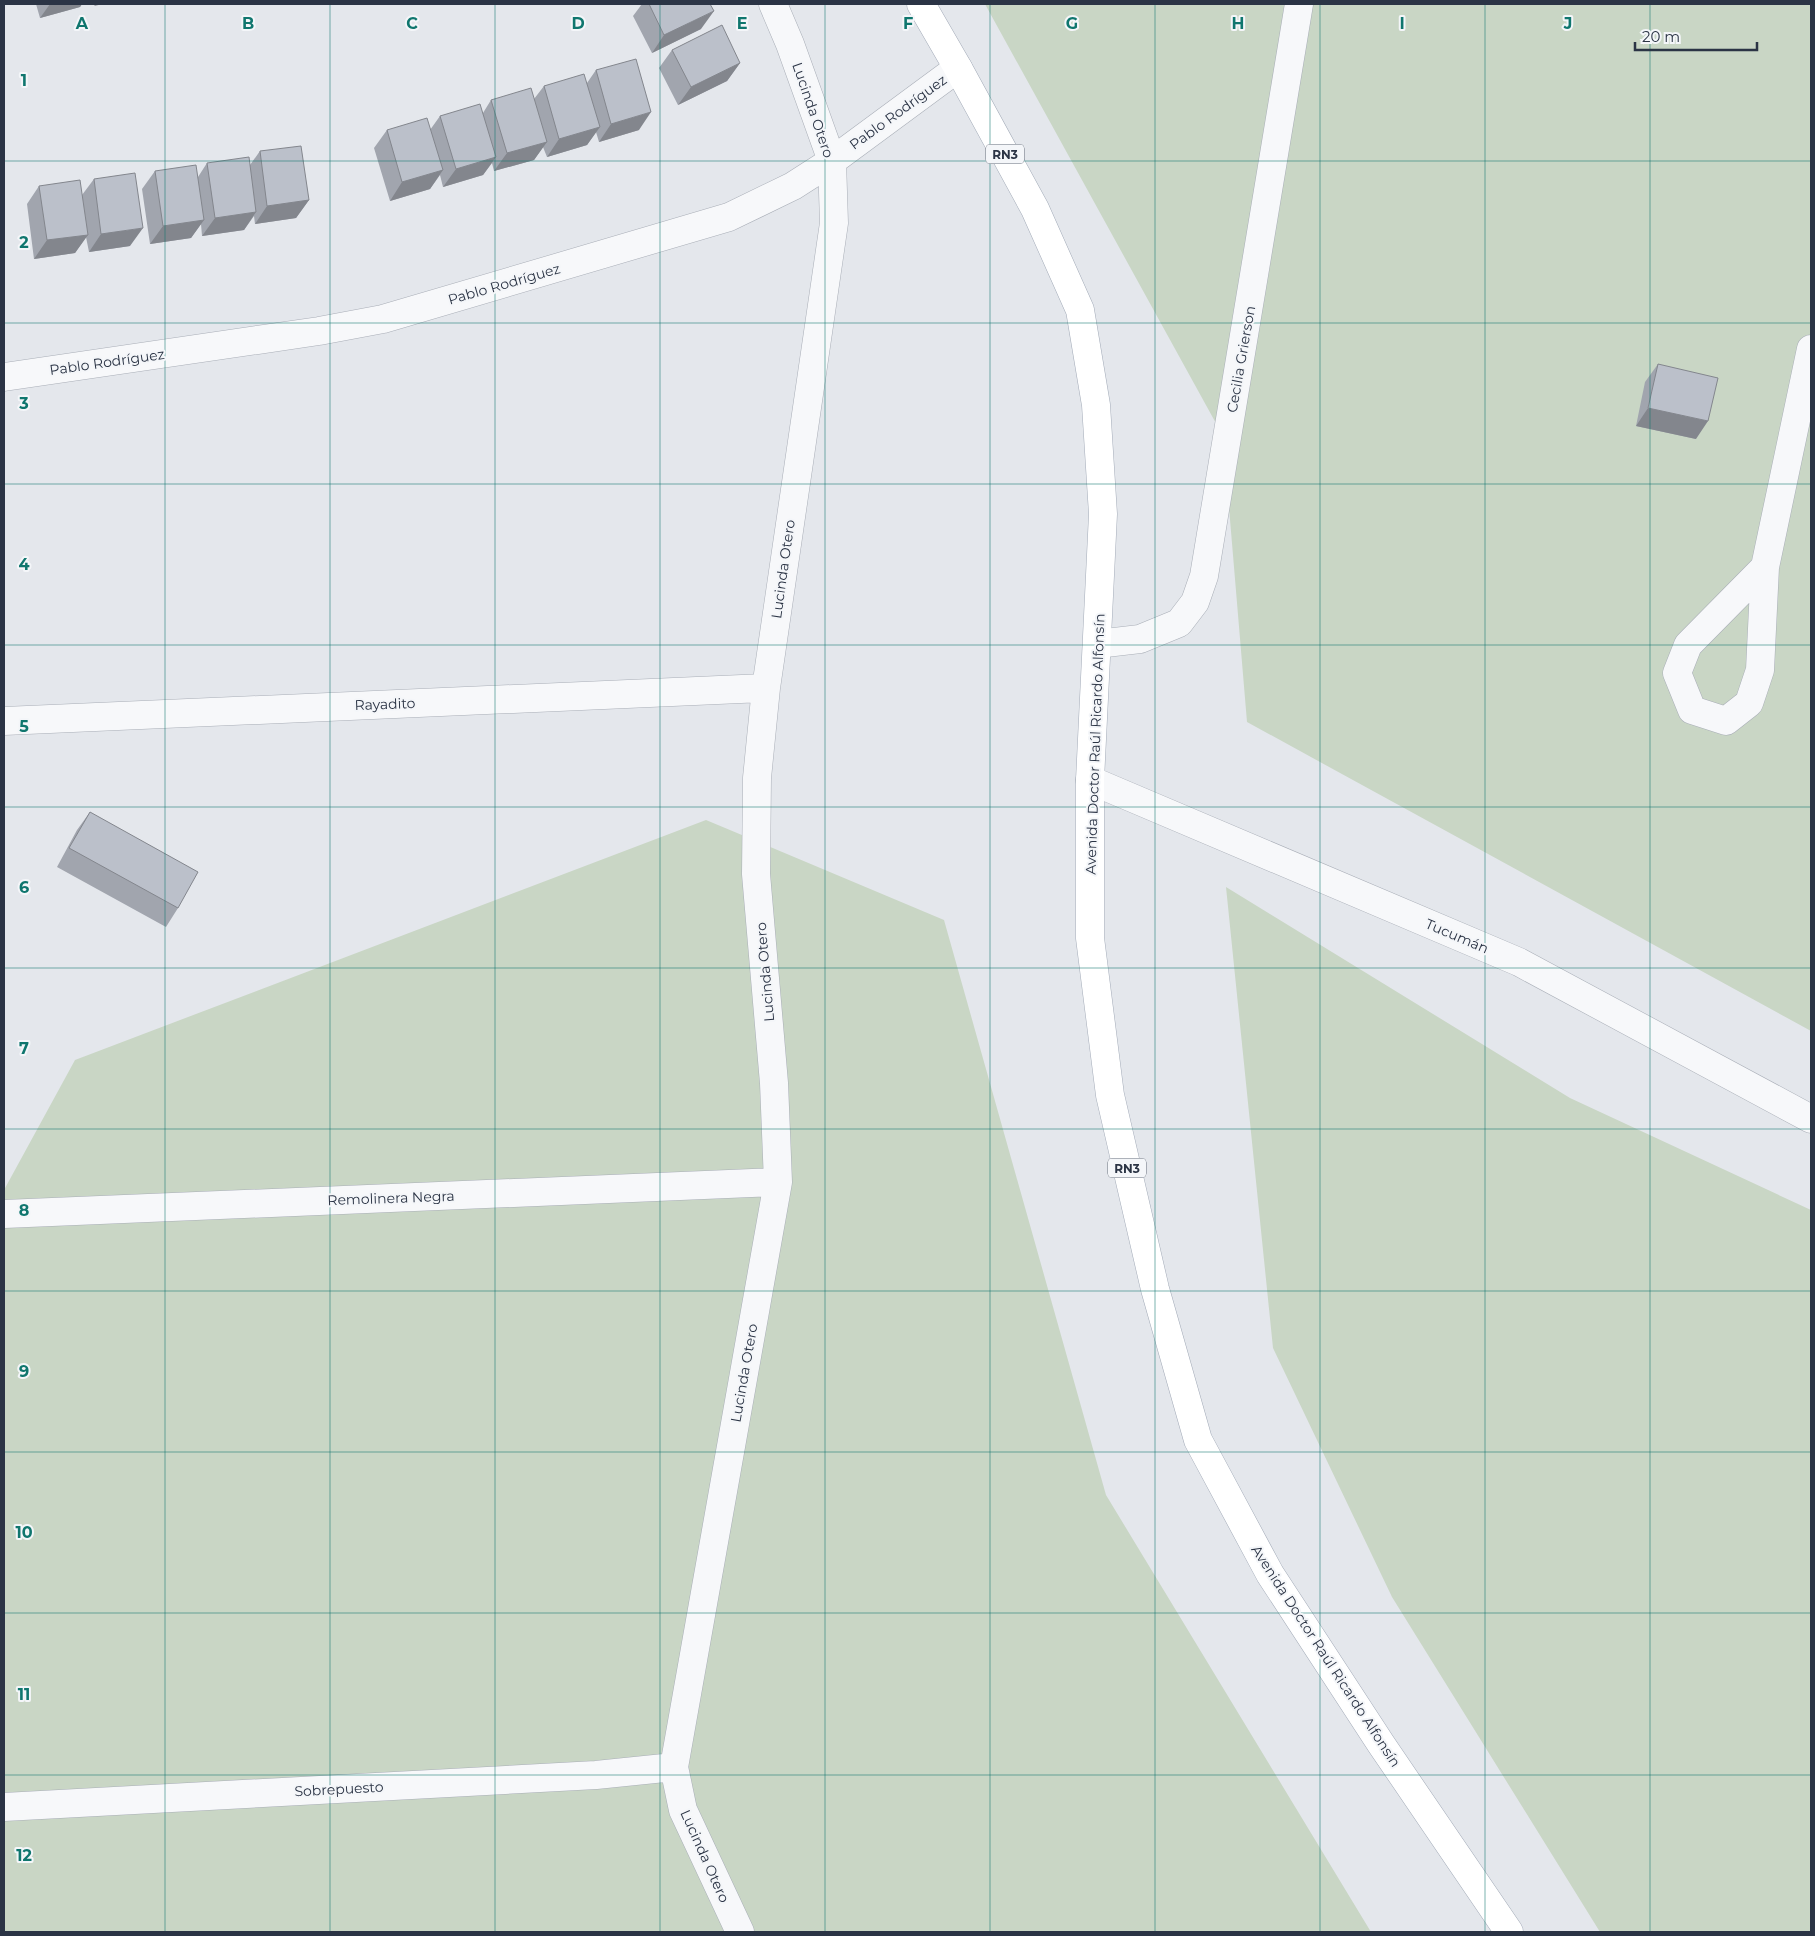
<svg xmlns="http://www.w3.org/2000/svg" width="1815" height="1936" viewBox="0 0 1815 1936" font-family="Montserrat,sans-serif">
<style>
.green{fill:#c9d6c5}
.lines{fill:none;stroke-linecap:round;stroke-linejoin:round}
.street-casing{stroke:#a9aeb7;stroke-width:29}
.primary-casing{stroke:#a3abb8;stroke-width:29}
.street{stroke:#f7f8fa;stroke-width:28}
.primary{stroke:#fff;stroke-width:28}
.wall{fill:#a1a5ae}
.shaded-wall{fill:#83868d}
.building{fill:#bbc0ca;stroke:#83868d}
.grid{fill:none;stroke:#0f766e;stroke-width:1;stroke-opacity:0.55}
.labels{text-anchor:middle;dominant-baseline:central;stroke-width:4;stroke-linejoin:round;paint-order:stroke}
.shield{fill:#f4f6f9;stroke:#676e7b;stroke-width:1}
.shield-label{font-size:12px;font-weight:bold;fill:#2b3445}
.street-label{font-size:14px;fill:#2b3445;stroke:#f4f6f9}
.grid-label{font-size:16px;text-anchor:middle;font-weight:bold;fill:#0f766e;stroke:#f4f6f9;stroke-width:4;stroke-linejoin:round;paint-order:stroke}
</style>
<rect width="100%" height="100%" fill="#e4e7ec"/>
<path class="green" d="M985 4H1811V1031L1247 722 1223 436Z
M706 820 944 920 1106 1495 1371 1932H4V1190L75 1060Z
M1226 887 1570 1098 1811 1210V1932H1600L1392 1597 1273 1348Z"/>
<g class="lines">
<g class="street-casing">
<path id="street" d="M4 377 319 331 383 319 729 217 793 186 832 161 958 68
M1765 567 1688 645 1677 673 1692 710 1726 721 1749 703 1760 670 1765 567 1811 349
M1097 644 1140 639 1179 623 1195 602 1204 576 1299 4
M4 721 766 688
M1090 780 1519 962 1811 1119
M4 1214 778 1182
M4 1807 596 1775 674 1767
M740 1932 683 1810 674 1767 778 1182 774 1083 756 874 757 778 766 688 834 223 832 161 790 44 773 4"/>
</g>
<g class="primary-casing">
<path id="primary" d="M921 4 958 68 1035 209 1080 310 1096 405 1103 514 1090 780V938L1110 1095 1155 1289 1198 1440 1270 1574 1381 1744 1509 1932"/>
</g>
<use href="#street" class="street"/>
<use href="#primary" class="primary"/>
</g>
<path class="wall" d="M36 4H82L80 7 40 18Z
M642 4H649L701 29 652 53 633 16Z
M672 50 740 63 727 81 678 105 659 68Z
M596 70 639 130 599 142 596 132 587 145 547 157 543 147 534 160 494 171 492 163 483 175 443 187 440 175 430 189 390 201 374 148 387 130H430L440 116 483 113 491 100 534 99 544 86 587 83Z
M260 151 309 200 296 218 255 224 254 216 244 230 202 236 201 224 191 238 150 244 142 189 155 171 198 177 207 163 250 165Z
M94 179 130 246 89 252 86 237 75 253 34 259 27 204 39 186 82 195Z
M1658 364 1696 439 1636 426 1645 382Z
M90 812 178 908 166 927 57 867 77 830Z"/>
<path class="shaded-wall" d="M50 4H82L80 7 40 18Z
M96 4H103L94 6Z
M714 11 701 29 652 53 664 35Z
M740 63 727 81 678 105 691 87Z
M651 112 639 130 599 142 611 124Z
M600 127 587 145 547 157 559 139Z
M547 142 534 160 494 171 507 153Z
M496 157 483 175 443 187 456 169Z
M443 170 430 189 390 201 402 182Z
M309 200 296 218 255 224 267 206Z
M256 212 244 230 202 236 215 218Z
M204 220 191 238 150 244 163 226Z
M143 228 130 246 89 252 101 234Z
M88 235 75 253 34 259 47 240Z
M1648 408 1708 421 1696 439 1636 426Z"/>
<path class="building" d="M649 4H710L714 11 664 35Z
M722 25 740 63 691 87 672 50Z
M636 59 651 112 611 124 596 70Z
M584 74 600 127 559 139 544 86Z
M531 88 547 142 507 153 491 100Z
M480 104 496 157 456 169 440 116Z
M427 118 443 170 402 182 387 130Z
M301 146 309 200 267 206 260 151Z
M249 157 256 212 215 218 207 163Z
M196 165 204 220 163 226 155 171Z
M135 173 143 228 101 234 94 179Z
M80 180 88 235 47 240 39 186Z
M1658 364 1718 378 1708 421 1648 408Z
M90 812 198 872 178 908 69 848Z"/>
<path class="grid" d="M165 4V1932M330 4V1932M495 4V1932M660 4V1932M825 4V1932M990 4V1932M1155 4V1932M1320 4V1932M1485 4V1932M1650 4V1932M4 161H1811M4 323H1811M4 484H1811M4 645H1811M4 807H1811M4 968H1811M4 1129H1811M4 1291H1811M4 1452H1811M4 1613H1811M4 1775H1811"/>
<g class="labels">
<g class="shield">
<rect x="986" y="144.5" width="38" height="19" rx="4"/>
<rect x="1108" y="1158.5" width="38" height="19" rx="4"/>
</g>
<g class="shield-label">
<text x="1005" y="154">RN3</text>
<text x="1127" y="1168">RN3</text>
</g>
<g class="street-label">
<text transform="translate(813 110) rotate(71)">Lucinda Otero</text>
<text transform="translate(898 112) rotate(-36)">Pablo Rodríguez</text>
<text transform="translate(504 284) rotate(-16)">Pablo Rodríguez</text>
<text transform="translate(1241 359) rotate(-80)">Cecilia Grierson</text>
<text transform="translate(107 362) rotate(-8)">Pablo Rodríguez</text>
<text transform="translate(783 569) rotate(-82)">Lucinda Otero</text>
<text transform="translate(385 704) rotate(-2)">Rayadito</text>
<text transform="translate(1095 744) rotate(-88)">Avenida Doctor Raúl Ricardo Alfonsín</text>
<text transform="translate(1457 936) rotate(23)">Tucumán</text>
<text transform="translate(765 972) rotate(-95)">Lucinda Otero</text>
<text transform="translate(391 1198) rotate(-2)">Remolinera Negra</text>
<text transform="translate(744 1373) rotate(-80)">Lucinda Otero</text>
<text transform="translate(1326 1656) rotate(57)">Avenida Doctor Raúl Ricardo Alfonsín</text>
<text transform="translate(339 1789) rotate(-3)">Sobrepuesto</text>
<text transform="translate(705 1856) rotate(66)">Lucinda Otero</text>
</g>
</g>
<g class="grid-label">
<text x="82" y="29">A</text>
<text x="248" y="29">B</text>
<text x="412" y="29">C</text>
<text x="578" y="29">D</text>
<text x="742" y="29">E</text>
<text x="908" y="29">F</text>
<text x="1072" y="29">G</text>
<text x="1238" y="29">H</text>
<text x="1402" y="29">I</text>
<text x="1568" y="29">J</text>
<text x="24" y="86">1</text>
<text x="24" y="248">2</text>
<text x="24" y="409">3</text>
<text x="24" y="570">4</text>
<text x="24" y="732">5</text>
<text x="24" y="893">6</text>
<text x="24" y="1054">7</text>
<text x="24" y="1216">8</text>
<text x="24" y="1377">9</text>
<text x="24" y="1538">10</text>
<text x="24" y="1700">11</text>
<text x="24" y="1861">12</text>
</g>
<rect width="1815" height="1936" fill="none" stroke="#2b3445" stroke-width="10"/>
<path d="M1635 42v8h122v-8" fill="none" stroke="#2b3445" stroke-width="2.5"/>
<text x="1642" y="42" font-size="15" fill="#2b3445" stroke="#f4f6f9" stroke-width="4" paint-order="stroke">20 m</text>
</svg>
